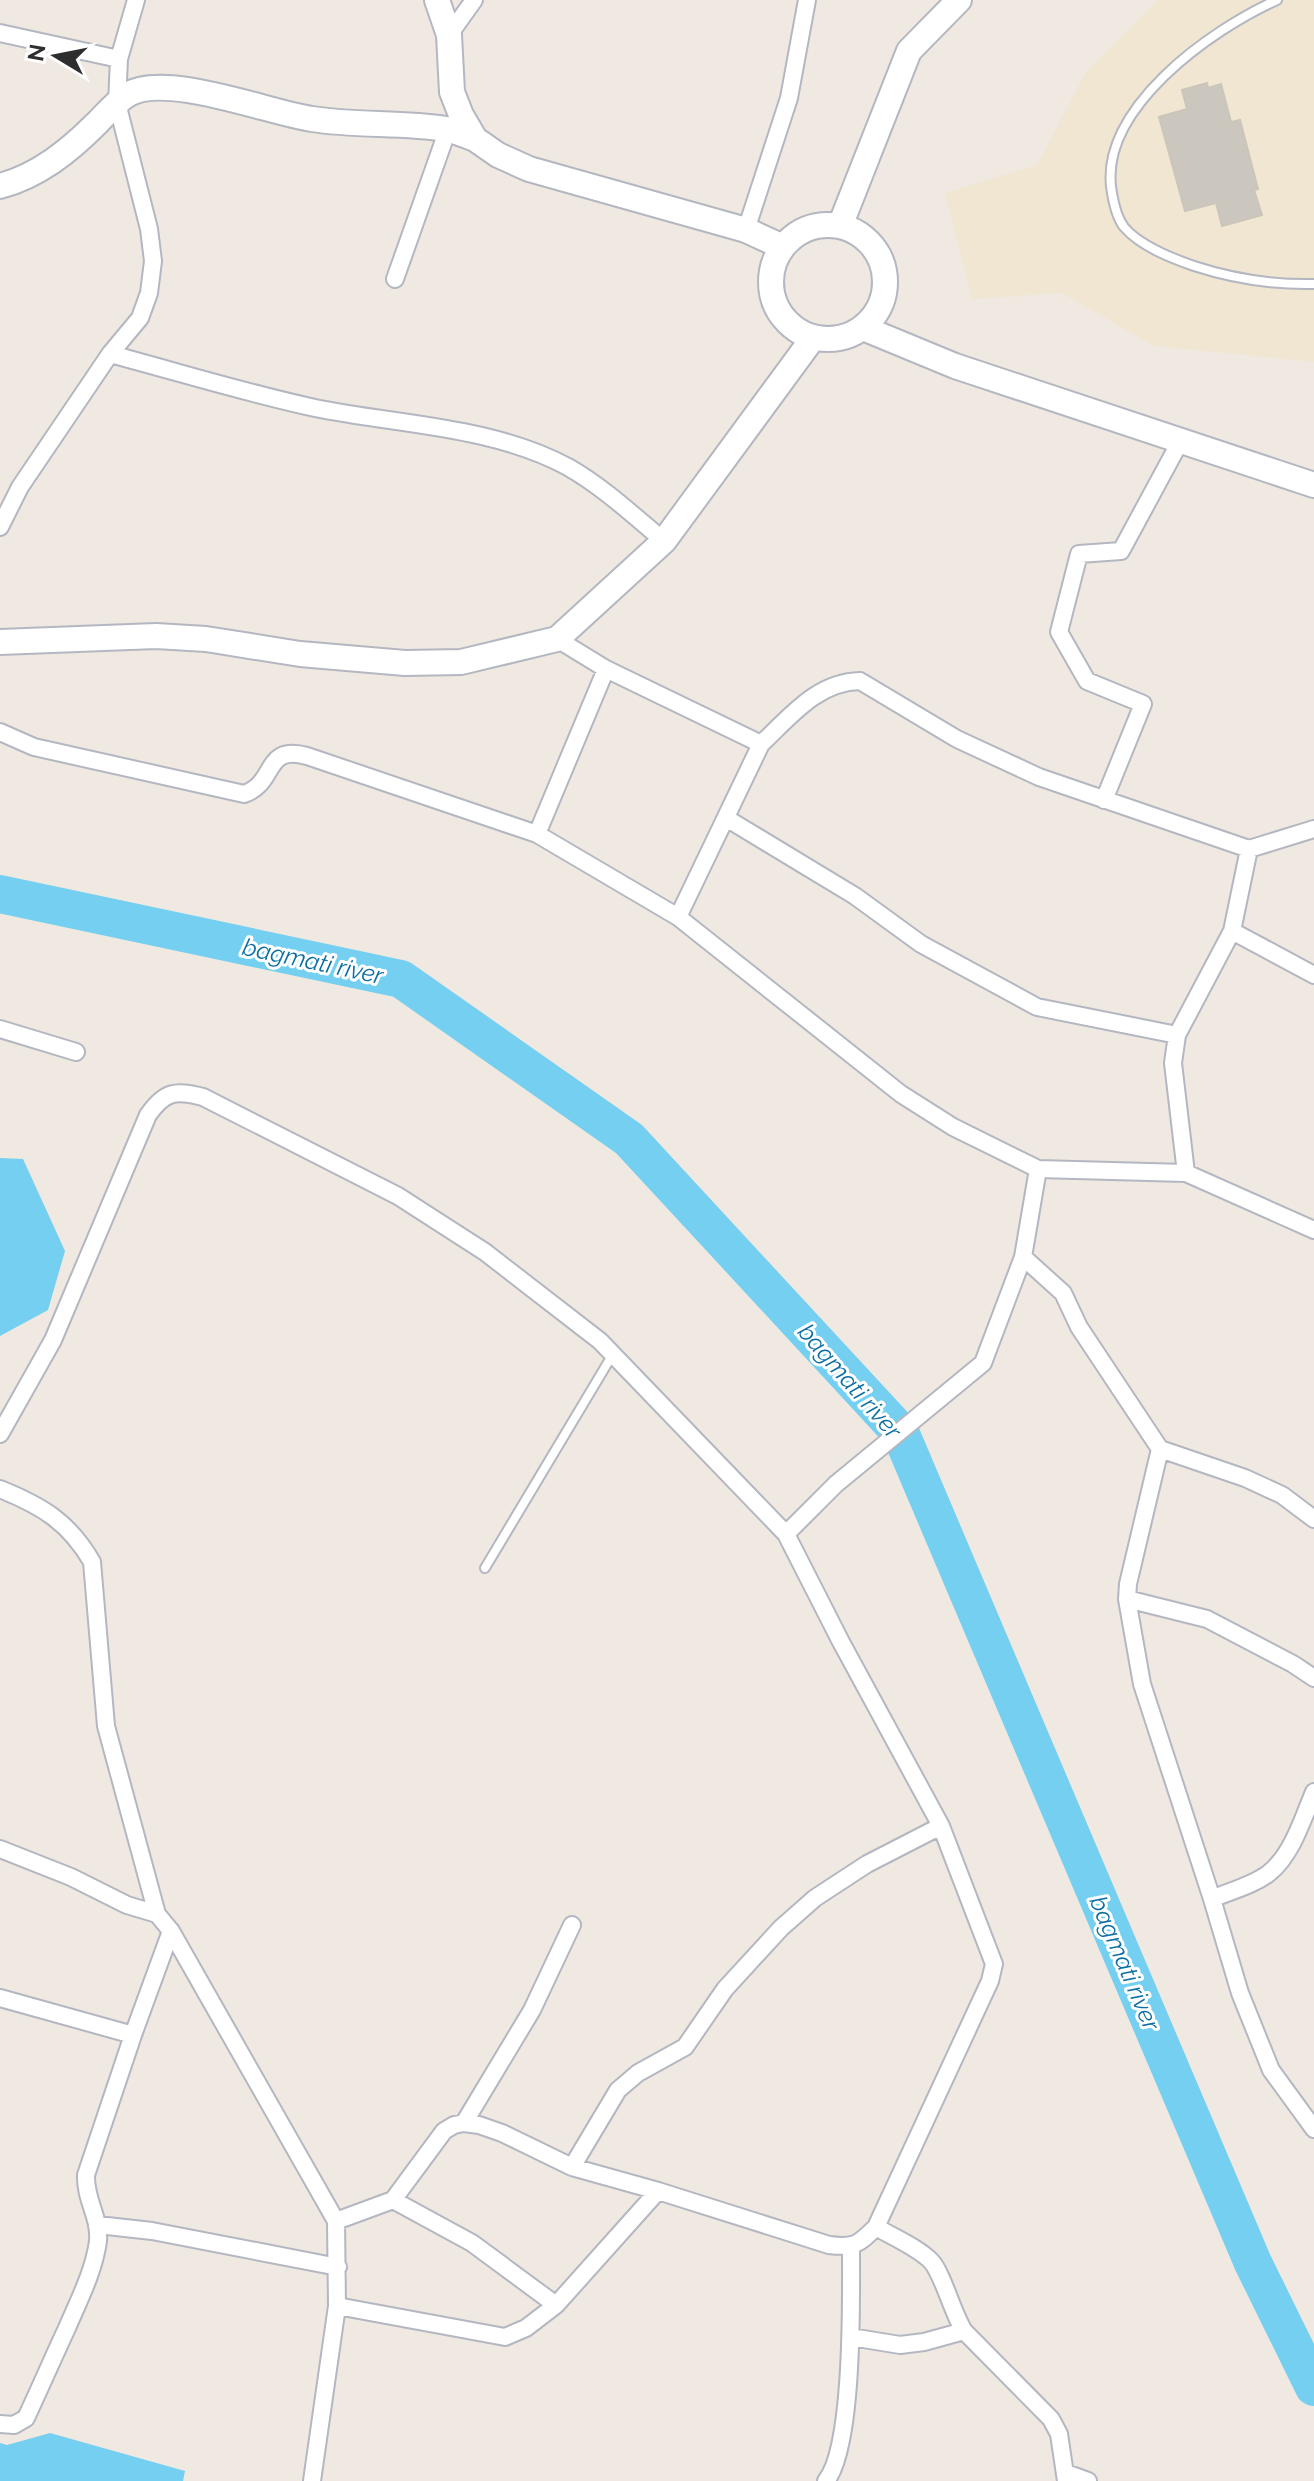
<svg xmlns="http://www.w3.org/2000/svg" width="1314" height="2481" viewBox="0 0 1314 2481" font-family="Raleway,sans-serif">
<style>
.education{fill:#f0e6d1}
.water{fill:#75cff0}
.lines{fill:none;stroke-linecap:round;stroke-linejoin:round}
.river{stroke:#75cff0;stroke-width:38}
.building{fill:#cbc7bf;stroke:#cbc5ba;stroke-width:2}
.lane-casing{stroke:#b4b7c1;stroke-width:12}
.street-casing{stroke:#b4b7c1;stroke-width:20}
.secondary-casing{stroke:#b4b7c1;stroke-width:28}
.lane{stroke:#fff;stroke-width:8}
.street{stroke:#fff;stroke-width:16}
.secondary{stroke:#fff;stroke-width:24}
.labels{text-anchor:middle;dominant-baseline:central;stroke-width:6;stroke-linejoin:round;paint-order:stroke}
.water-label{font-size:24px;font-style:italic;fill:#0d6fa3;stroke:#fff}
</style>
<rect width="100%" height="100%" fill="#efe9e1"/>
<path class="education" d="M1158 0H1314V362L1154 346 1062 293 972 299 945 193 1037 165 1086 72Z"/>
<path class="water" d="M0 1158 23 1159 65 1251 48 1310 0 1336Z
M50 2433 185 2471 183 2481H0V2443L7 2445Z"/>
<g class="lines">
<path class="river" d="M0 894 401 979 629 1139 900 1432 1253 2263 1314 2387"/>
</g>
<path class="building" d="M1207 83 1208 88 1221 84 1231 122 1240 120 1258 189 1254 190 1262 215 1222 226 1216 203 1185 211 1159 117 1187 109 1182 90Z"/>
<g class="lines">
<g class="lane-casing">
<path id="lane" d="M1277 0C1212 29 1096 110 1112 193 1114 205 1117 218 1124 227 1140 246 1171 258 1194 266 1234 279 1272 285 1314 284
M485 1568 613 1354"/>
</g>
<g class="street-casing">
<path id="street" d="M136 0 119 59 117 103 149 229 153 261 149 293 140 318 110 354C178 372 246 393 315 408 398 425 492 426 568 467 603 487 633 515 664 541
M0 33 119 59
M449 35 474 0
M746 230 789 98 807 0
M395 279 448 129
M0 527 20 487 110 354
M557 639 606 669 761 744C791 716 817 682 860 681L957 739 1039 777 1249 849 1314 829
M0 732 34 747 244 794C277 783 263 744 307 756L537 834 678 917
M761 744 678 917 901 1094 953 1127 1038 1169 1186 1173 1314 1230
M1104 800 1143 704 1087 681 1059 632 1079 554 1121 551 1181 440
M726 818 855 896 921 944 1037 1007 1177 1035
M537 834 606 669
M1232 931 1314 975
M0 1029 76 1052
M1186 1173 1173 1063 1177 1035 1232 931 1249 849
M1023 1257 1063 1293 1079 1327 1160 1449 1245 1478 1282 1495 1314 1519
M0 1434 53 1340 148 1115C165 1091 175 1090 203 1097L398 1196 485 1252 600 1341 786 1534 836 1484 983 1363 1023 1257 1038 1169
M1160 1449 1128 1584 1127 1599 1142 1684 1212 1899 1240 1993 1271 2070 1314 2129
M0 1489C42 1506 69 1522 92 1562L106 1726 157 1914 171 1931 336 2221 337 2306 312 2481
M1127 1599 1207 1619 1293 1664 1314 1678
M0 1849 71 1877 127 1905 157 1914
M1212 1899C1230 1891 1254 1885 1269 1873 1292 1855 1303 1818 1314 1792
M0 1998 133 2035 171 1931
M464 2123 532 2010 572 1925
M572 2167 618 2090 638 2073 685 2047 725 1989 781 1928 815 1898 867 1864 941 1826
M393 2200 472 2243 556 2305 658 2191
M336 2221 393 2200 444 2131 454 2125 464 2123 479 2125 502 2133 572 2167 658 2191 829 2245C854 2248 858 2245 876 2227L990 1981 994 1964 941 1826 841 1642 786 1534
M98 2225 152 2231 338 2267
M876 2227C893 2237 917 2247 931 2261 943 2274 952 2312 964 2331L1051 2419 1059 2434 1066 2481
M337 2306 505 2337 526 2328 556 2305
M851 2337 900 2345 924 2342 964 2331
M0 2424 14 2425 26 2418C40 2388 53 2358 67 2328 79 2300 94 2271 98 2241 100 2217 85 2200 86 2175L133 2035
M1066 2473 1088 2481
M826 2481C854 2446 851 2296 851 2247"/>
</g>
<g class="secondary-casing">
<path id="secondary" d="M437 0 449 35 452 92 461 115 475 139 498 155 529 169 746 230 783 247
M0 186C38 176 69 151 96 124 106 114 116 102 127 95 165 71 269 113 312 119 356 126 402 122 446 129 455 131 465 135 475 139
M771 282a57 57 0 1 1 114 0a57 57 0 1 1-114 0Z
M840 226 909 51 959 0
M863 328 955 366 1314 485
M0 642 156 636 206 639 300 654 405 663 461 662 557 639 664 541 813 338"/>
</g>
<use href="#lane" class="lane"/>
<use href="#street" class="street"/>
<use href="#secondary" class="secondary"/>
</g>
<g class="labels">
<g class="water-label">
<text transform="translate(313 961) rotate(12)">bagmati river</text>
<text transform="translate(850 1381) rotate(49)">bagmati river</text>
<text transform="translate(1125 1963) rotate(67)">bagmati river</text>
</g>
</g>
<g transform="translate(56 56) rotate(280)" stroke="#ffffff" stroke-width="6" paint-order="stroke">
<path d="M0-6L14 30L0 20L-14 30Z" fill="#2e2e2e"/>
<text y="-12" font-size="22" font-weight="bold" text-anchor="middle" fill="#2e2e2e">N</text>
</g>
</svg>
